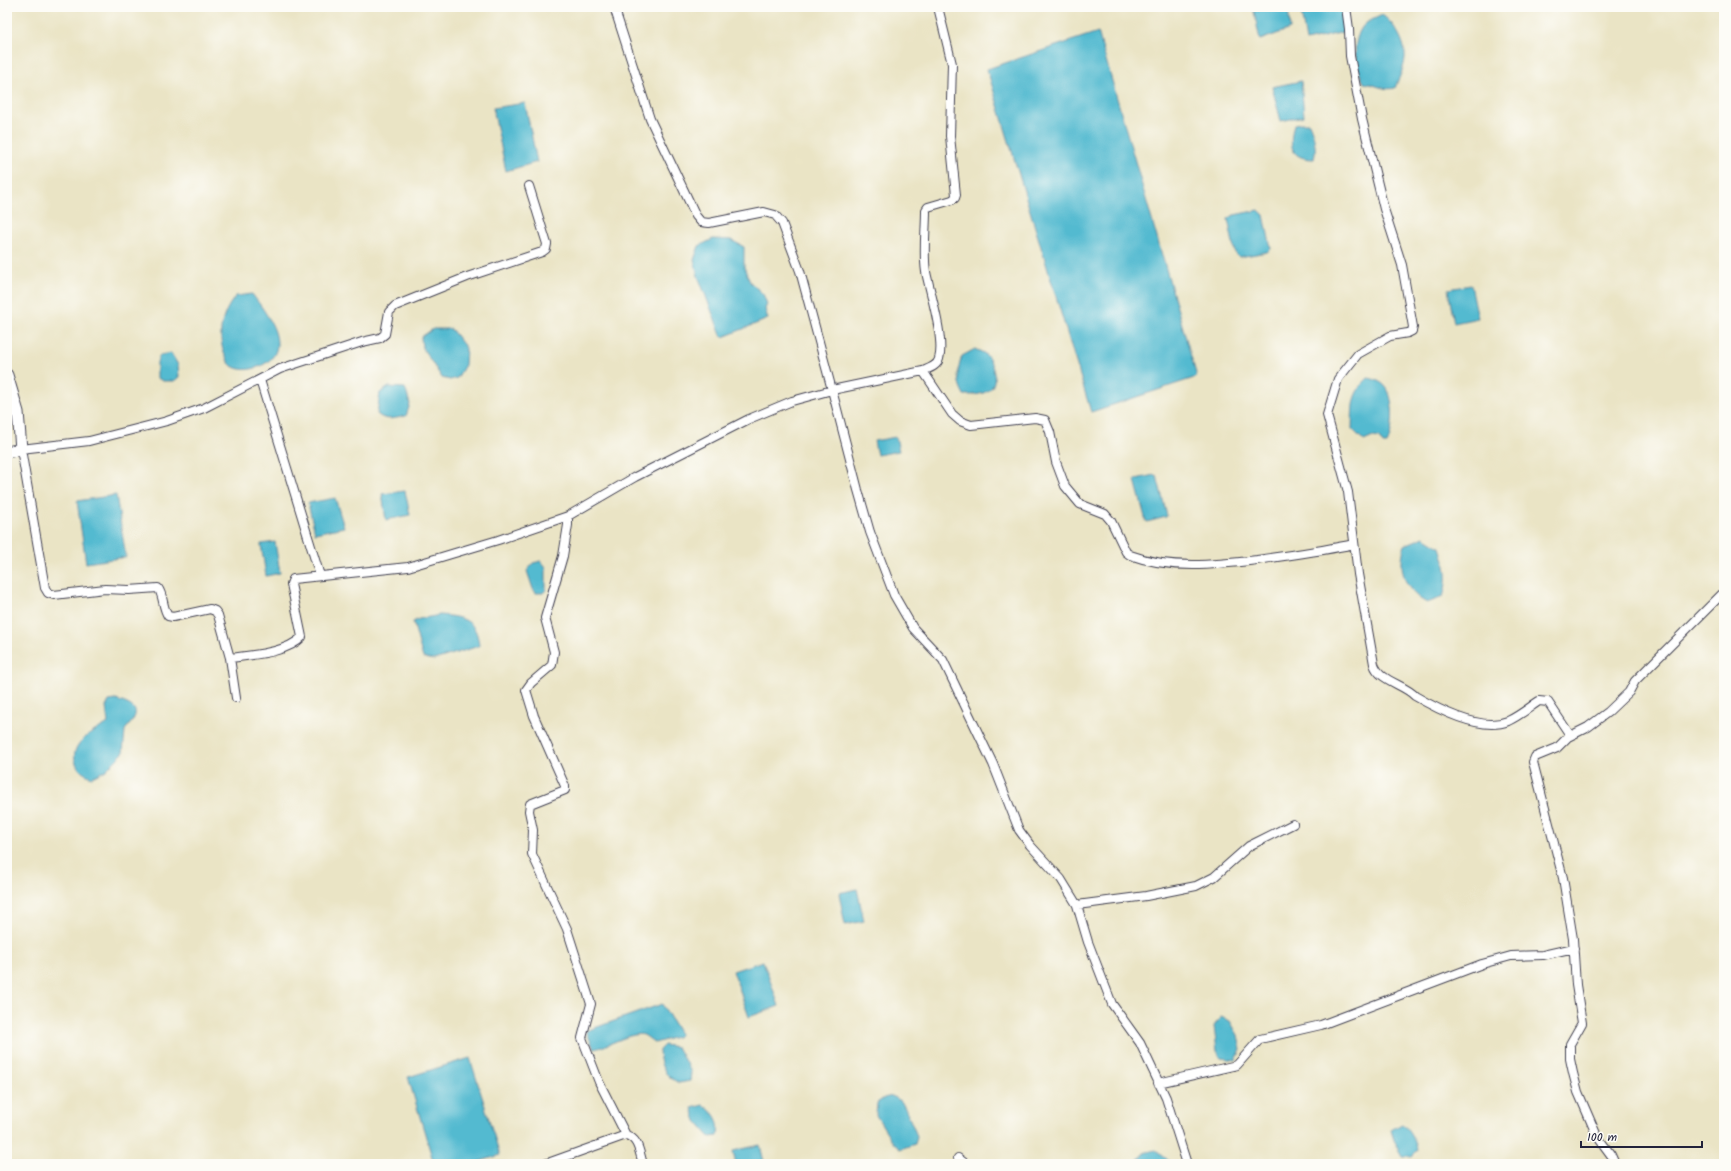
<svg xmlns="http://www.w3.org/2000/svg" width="1731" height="1171" viewBox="0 0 1731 1171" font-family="Kalam,sans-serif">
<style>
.water{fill:#52bad0;stroke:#3a6e86}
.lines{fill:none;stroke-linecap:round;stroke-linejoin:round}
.street-casing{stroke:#403f50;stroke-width:10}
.secondary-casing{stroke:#403f50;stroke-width:13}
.street{stroke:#fff;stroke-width:8}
.secondary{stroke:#fff;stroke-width:11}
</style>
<rect width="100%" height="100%" fill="#fdfcf7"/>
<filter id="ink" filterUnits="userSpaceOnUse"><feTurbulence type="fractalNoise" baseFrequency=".025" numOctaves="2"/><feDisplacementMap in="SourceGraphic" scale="8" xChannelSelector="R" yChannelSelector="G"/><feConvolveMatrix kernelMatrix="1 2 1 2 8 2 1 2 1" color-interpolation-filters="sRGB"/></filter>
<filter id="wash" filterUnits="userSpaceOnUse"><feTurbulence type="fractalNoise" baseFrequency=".012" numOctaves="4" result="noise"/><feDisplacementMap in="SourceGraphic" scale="16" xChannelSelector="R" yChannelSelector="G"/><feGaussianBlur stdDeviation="0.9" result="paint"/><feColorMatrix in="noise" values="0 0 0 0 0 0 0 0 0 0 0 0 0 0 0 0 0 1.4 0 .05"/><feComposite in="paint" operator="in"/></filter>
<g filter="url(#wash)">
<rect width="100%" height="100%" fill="#eae4c5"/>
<path class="water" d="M631 7H657L650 13 639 12Z
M1253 7H1288L1290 29 1260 40Z
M1300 7H1341L1348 31 1306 41Z
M1382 15C1394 23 1406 42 1405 58 1404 68 1399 78 1395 88 1383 91 1376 84 1364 83 1355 66 1351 42 1363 26 1367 21 1377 18 1382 15Z
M1098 32 1197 377 1091 412 987 69Z
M1301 81 1304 116 1281 121 1272 87Z
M525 103 537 162 506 171 493 108Z
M1301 123H1309C1314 135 1317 147 1314 159 1289 159 1289 144 1294 124Z
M1259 210 1264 215 1271 249 1267 252 1239 257 1235 253 1228 219 1234 215Z
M713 239 731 240 744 247V267L750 282 763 294 767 304 765 309 768 319 723 337 721 335 698 276 694 260 699 246Z
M1471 285 1478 318 1454 323 1448 289Z
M252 294C268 315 296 352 258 367 250 370 240 371 232 366 228 363 226 357 224 353 217 333 222 312 236 296Z
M433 329H451L466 348 465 365 457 378 450 380 442 378 422 347 421 337Z
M975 349C978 351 984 352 986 355 993 363 999 383 989 390 982 395 973 395 964 395 956 380 957 372 962 356Z
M171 353 178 365 179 377 174 381H163L157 378V362L160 355Z
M1368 378C1374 379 1380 381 1385 386 1395 397 1394 431 1387 444H1383L1379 438 1373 437 1364 441 1352 429C1353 407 1350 395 1368 378Z
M389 387 405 388 410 404 406 416C395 418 386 422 377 414L380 393Z
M896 437 899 451 877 455 874 441Z
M1154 475 1157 476 1167 516 1166 517 1147 522 1146 521 1135 480 1136 479Z
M405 491 410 515 386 520 382 494Z
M116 495 126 557 86 563 77 501Z
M335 498 344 527 315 533 308 503Z
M1424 537 1440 547C1446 566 1449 578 1443 597L1427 603C1405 592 1397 568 1405 545Z
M275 542 280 573 266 576 261 544Z
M541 561 546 567V590L543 593H536L533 589 527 571 533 563Z
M440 615C462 617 477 619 479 646L434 660 423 658 413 622 419 619Z
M116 700C140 707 140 713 125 730L123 753 106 770 92 777C84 774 79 771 76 763 68 742 95 732 108 723L106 707 109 701Z
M857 889 864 921 845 925 839 893Z
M763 961 779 1006 749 1017 733 971Z
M662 1004 680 1034 679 1036 655 1043C651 1040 647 1037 644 1035 632 1031 607 1047 594 1049L586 1031Z
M1221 1017 1230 1021 1238 1035 1241 1050 1236 1060 1221 1058 1217 1051 1214 1026Z
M664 1045 677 1047 691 1072 690 1081 679 1083C664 1075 660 1067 659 1050Z
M470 1058 500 1155 472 1164H434L408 1077Z
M892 1096 901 1101 906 1110 917 1136 915 1144 900 1149 894 1144 876 1115 877 1103 884 1098Z
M703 1105C716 1114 720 1121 718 1136L710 1137 696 1121 692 1108Z
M1402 1124C1411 1131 1414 1139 1418 1150L1412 1156H1403L1394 1140 1391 1130Z
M760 1145 764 1162 756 1164H736L733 1151Z
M1156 1150 1168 1160 1169 1164H1138V1160L1143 1153Z"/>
</g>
<g filter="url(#ink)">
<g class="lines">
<g class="street-casing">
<path id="street" d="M614 7 650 119 696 216 701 222 709 223 764 212 775 215 782 223 800 271 832 390 923 371C930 368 937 366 939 359 945 340 930 292 926 272 923 253 926 230 926 210L928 207 952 200 955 198 956 195 950 136 952 64 938 7
M1346 7 1349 29 1350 56 1362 119 1384 209 1402 265 1413 327 1412 331 1408 333 1390 336 1358 354 1338 379 1327 415 1348 492 1358 574 1374 664C1379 681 1404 684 1415 696 1439 710 1481 732 1508 721 1519 716 1530 707 1539 701L1548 702 1570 735
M923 371 952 414 960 421 971 425 1035 418 1045 420 1050 432 1056 462 1065 486 1080 504 1105 514 1111 521 1126 552 1130 555C1170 570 1216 565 1257 560 1290 555 1322 551 1354 544
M260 380 320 576
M568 516V525L563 556 545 618 554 652 552 665 531 683 526 690 534 716 565 786V790L530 804 529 811 533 830 532 854 567 929 591 1004 582 1038 599 1082 626 1135C639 1139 639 1152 643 1164
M230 658C251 655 287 653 302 637L291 584 293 579 408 567 498 540 568 516 635 477 749 419 792 401 832 390 858 490 870 532 894 595 913 628 943 660 993 764 1019 830 1030 845 1061 879 1077 905 1088 942 1112 1004 1140 1043 1166 1098 1187 1164
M236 698 230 658 218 615 215 611 210 609 173 617 168 616C162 607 164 596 158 588L129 590 105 589 54 595 48 593 45 588 21 449 89 441 167 421 204 408 280 369 362 342 380 338 385 334 389 312 395 306 467 277 542 252 546 249 547 244 529 186
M1077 905 1146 896 1196 886 1214 877 1249 846 1293 824
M1158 1083 1237 1065 1260 1039 1321 1025 1482 964 1511 956 1543 955 1574 948
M958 1158 966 1164
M545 1164 626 1135
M1615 1164 1611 1155 1597 1136 1578 1092 1573 1073 1570 1059V1044L1582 1023 1576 985 1573 939 1563 878 1533 762 1535 757 1557 748 1568 737 1588 727 1608 712 1629 692 1635 681 1724 592"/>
</g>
<g class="secondary-casing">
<path id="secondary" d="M7 375 18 412 21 449 7 452"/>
</g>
<use href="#street" class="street"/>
<use href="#secondary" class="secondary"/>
</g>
</g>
<rect width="1731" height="1171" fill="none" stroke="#fdfcf7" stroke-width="24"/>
<path d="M1581 1141v6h121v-6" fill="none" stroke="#22223b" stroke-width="2"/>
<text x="1587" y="1141" font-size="12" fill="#22223b" stroke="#fdfcf7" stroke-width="3" paint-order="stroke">100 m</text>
</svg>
